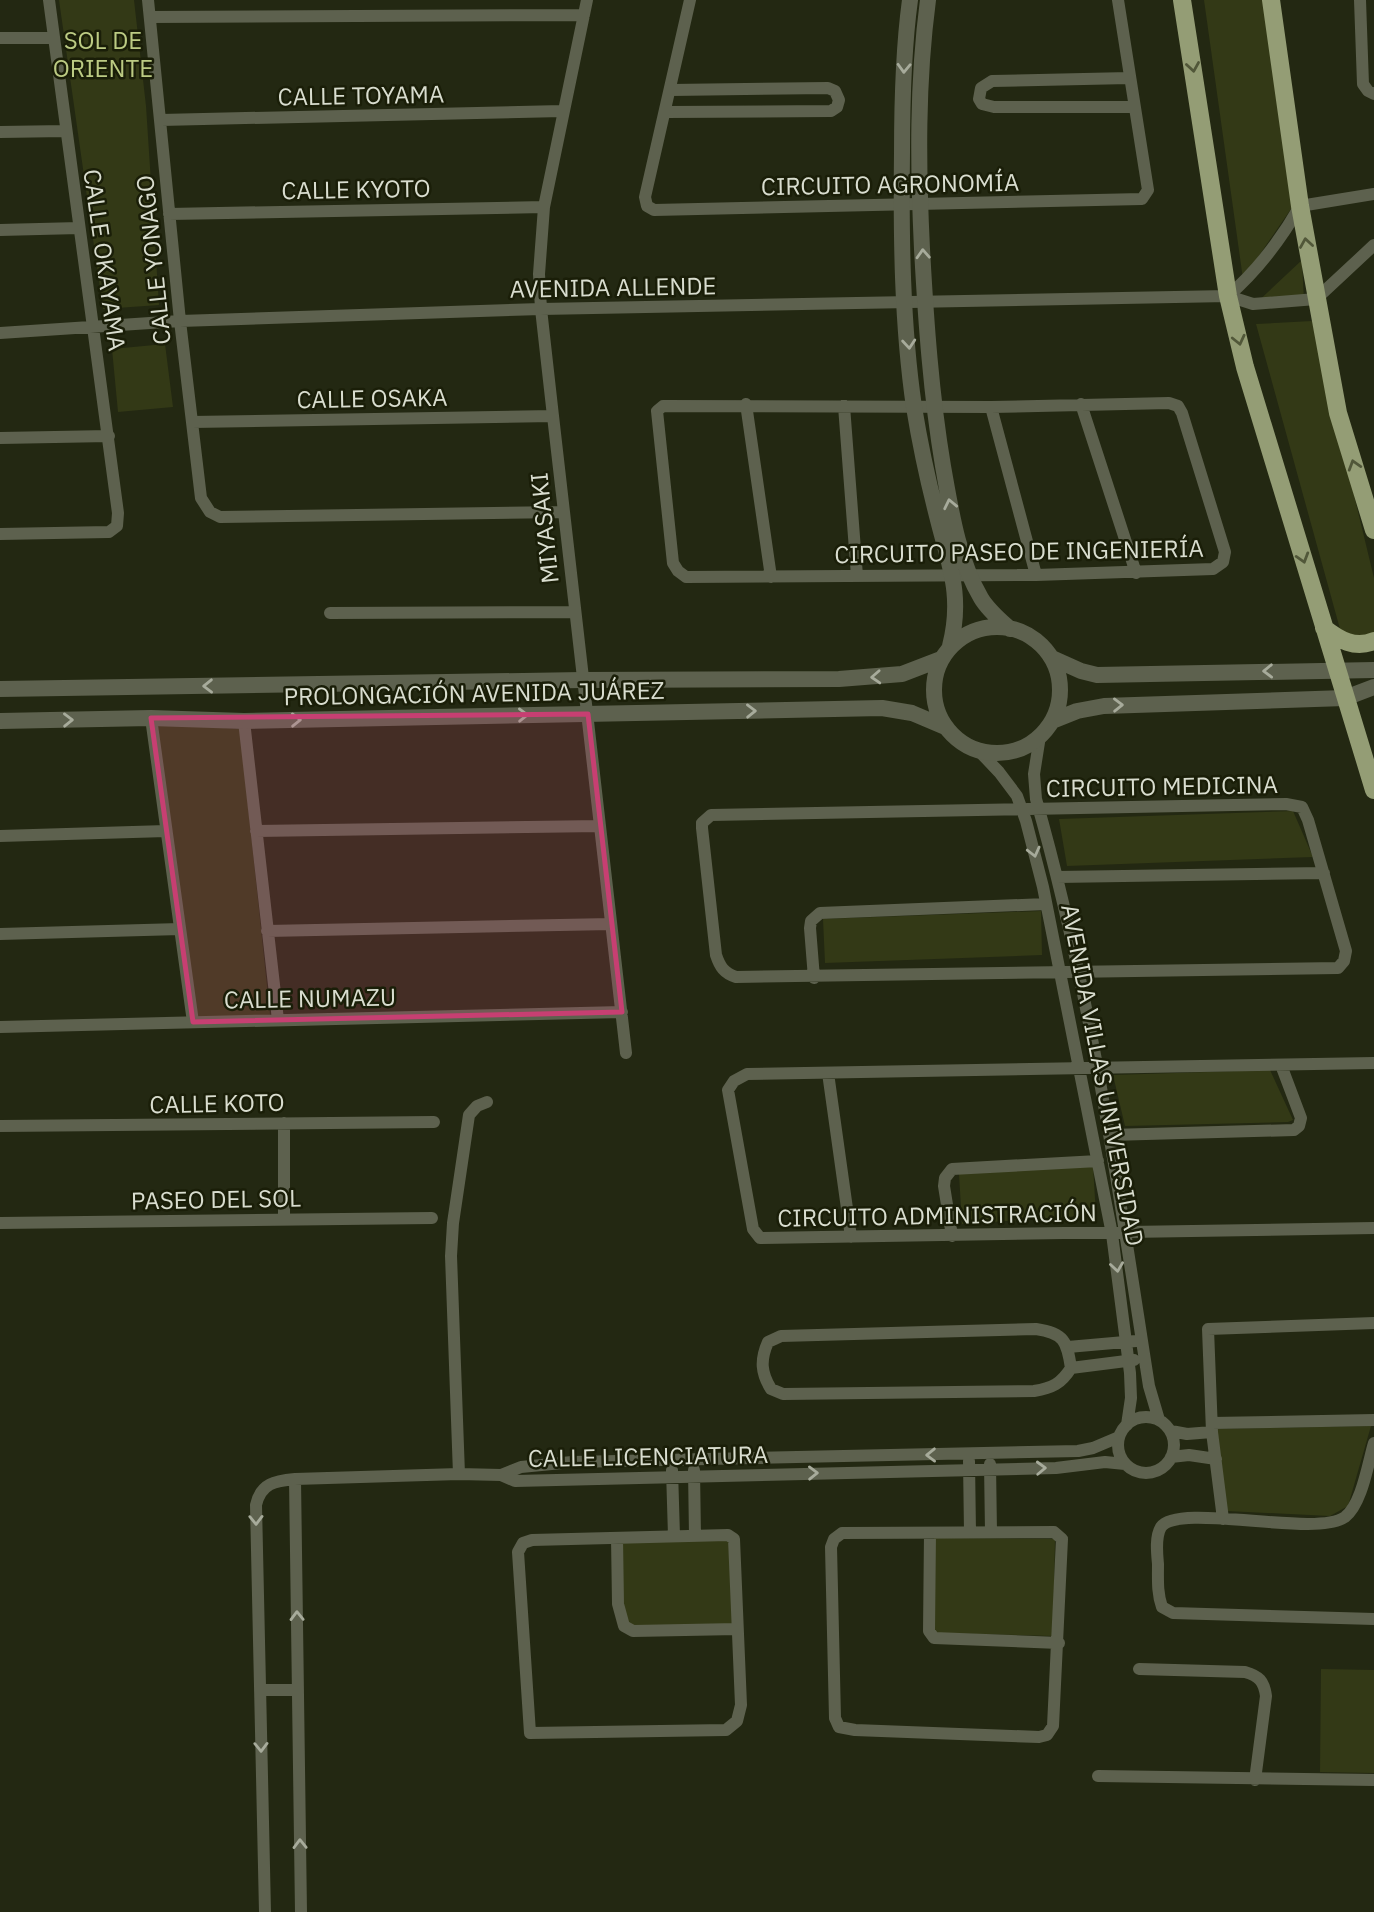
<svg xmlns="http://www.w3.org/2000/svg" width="1374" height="1912" viewBox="0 0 1374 1912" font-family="'IBM Plex Sans',sans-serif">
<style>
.green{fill:#333916}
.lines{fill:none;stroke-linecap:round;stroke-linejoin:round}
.minor{stroke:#5d614e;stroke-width:12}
.tertiary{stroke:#5d614e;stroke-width:16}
.primary{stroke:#949d75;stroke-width:18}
.oneway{stroke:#515739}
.oneway2{stroke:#a7ab9b}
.marked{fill:#c73f72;fill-opacity:0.2;stroke:#c73f72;stroke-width:5;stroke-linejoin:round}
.labels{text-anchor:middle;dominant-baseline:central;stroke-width:5;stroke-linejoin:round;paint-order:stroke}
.park-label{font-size:24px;fill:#bccb83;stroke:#1a1e08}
.street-label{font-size:24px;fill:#d9ddcf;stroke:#1a1e08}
</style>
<rect width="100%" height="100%" fill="#232812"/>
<path class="green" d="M59 0H134L146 106 159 305 103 309Z
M1204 0H1264L1295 203 1243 279Z
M1302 260 1304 302 1252 307Z
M1312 321 1374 578V633C1363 638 1349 637 1340 629L1256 324Z
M165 344 173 407 118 412 112 349Z
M156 724 240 729 270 1015 196 1018Z
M1293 811 1313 857 1067 866 1059 819Z
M1041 911 1042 955 825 963 823 919Z
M1270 1070 1293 1120 1288 1122 1125 1126 1113 1075Z
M1093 1166 1096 1215 962 1224 959 1174Z
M1371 1426 1348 1506 1330 1516 1227 1511 1217 1429Z
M731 1538 734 1626 625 1625 619 1540Z
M934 1538 1055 1539 1053 1636 935 1633Z
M1321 1669 1374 1670V1773L1320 1772Z"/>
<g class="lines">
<path class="minor" d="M148 0 180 321 201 498 210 512 220 517 563 512
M587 0 544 207 539 274 541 309 553 416 626 1053
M690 0 645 197 647 206 654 210 1142 199 1148 190 1118 0
M1360 0 1363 84 1368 91 1374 94
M150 17 584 15
M0 38H53
M1129 78 992 81 981 88 979 99 982 104 994 107H1135
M666 112 831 111 837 107 839 100 835 91 828 88 671 90
M161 120 562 111
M0 132 65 131
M169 214 544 207
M0 230 79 228
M1228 296C1258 270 1280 241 1300 206L1374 194
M0 333 180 321 541 309 1228 296 1253 304 1316 299 1374 245
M1169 403 1178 406 1182 413 1225 552 1223 562 1213 569 1036 575 686 577 678 571 673 563 657 411 663 406 991 407Z
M746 404 771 577
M1081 404 1136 573
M844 406 857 576
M991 407 1036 575
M192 422 553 416
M0 438 109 436
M0 534 109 532 117 526 118 513 49 0
M330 613 575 612
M151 718 193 1022
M244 721 278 1020
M1040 736 1034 774 1036 799C1091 991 1118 1188 1149 1386L1159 1420
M979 751 999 772 1017 796 1026 821 1043 887 1112 1234 1130 1373 1131 1398 1127 1425
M1286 804 1302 807 1308 820 1346 951 1344 961 1338 968 736 977C724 973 720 967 716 955L702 828V823L711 815Z
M256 831 600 826
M0 836 166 831
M1057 877 1324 873
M267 931 611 924
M0 934 180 929
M814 978 810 928 811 921 820 913 1046 904
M0 1027 622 1012
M1374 1063 747 1074 734 1081 728 1090 753 1229 760 1238 1374 1228
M828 1073 851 1237
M284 1123V1218
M0 1126 434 1122
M1110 1135 1294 1130 1299 1126 1301 1118 1281 1065
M0 1223 432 1218
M952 1236 944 1186 945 1178 952 1169 1098 1161
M1036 1329C1064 1333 1067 1341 1071 1368 1061 1384 1052 1388 1034 1391L783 1394 771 1389C761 1373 760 1360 768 1342L781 1336Z
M1068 1347 1136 1341
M1071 1368 1134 1360
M1118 1445a28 28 0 1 1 56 0a28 28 0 1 1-56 0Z
M1212 1423 1374 1420
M1171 1431 1187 1434 1212 1432
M1374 1443C1368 1463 1362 1504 1345 1517 1316 1538 1179 1502 1161 1527 1155 1537 1157 1553 1158 1564 1158 1579 1157 1593 1162 1607L1173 1613 1374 1619
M1171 1457 1189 1455 1216 1459
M969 1461 970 1532
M990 1464 991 1532
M672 1470 674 1536
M694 1470 695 1536
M459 1474 451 1256 453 1223 469 1115 477 1106 487 1102
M501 1475 521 1467 572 1462 1078 1451 1093 1448 1119 1437
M295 1479 301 1912
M1223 1519 1212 1432 1208 1329 1374 1323
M1054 1532 1062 1539 1053 1726 1047 1735 1039 1737 855 1730 839 1727 835 1718 831 1547 834 1539 842 1533Z
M930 1533 929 1631 934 1638 1059 1643
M728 1535 734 1539 741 1705 737 1721 726 1730 530 1733 518 1552 523 1543 532 1540Z
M617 1538 618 1604 624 1626 633 1631 737 1629
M1139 1669 1245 1672C1259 1676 1264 1681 1266 1696L1255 1780
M260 1690H298
M1098 1776 1374 1780
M265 1912 256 1505C261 1483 275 1481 295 1479L459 1474 501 1475 515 1481 1056 1468 1105 1462 1125 1464"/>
<path class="tertiary" d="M910 0C903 51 902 102 902 153 901 237 902 324 914 407 920 444 928 481 937 516 949 565 963 595 950 646
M928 0C917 83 918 166 922 249 926 322 931 394 943 466 951 511 958 559 981 598 988 610 1000 620 1010 629
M934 690a63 63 0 1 1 126 0a63 63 0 1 1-126 0Z
M1052 658 1081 671 1097 675 1374 670
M0 689 582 680 839 679 902 674 941 659
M0 721 151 718 244 721 882 708 912 713 945 727
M1052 721 1077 711 1104 706 1345 698 1374 687"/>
<path class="primary" d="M1182 0 1228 296 1245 367 1374 790
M1271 0 1300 206 1338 413 1374 530
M1324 628C1339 640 1355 649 1374 641"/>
</g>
<defs><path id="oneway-chevron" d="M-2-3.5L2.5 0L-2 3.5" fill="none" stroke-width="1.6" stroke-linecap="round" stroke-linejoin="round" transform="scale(1.75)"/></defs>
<g class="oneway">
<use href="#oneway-chevron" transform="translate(1193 67) rotate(81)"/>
<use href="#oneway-chevron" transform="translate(1306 243) rotate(-99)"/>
<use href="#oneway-chevron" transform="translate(1239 340) rotate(77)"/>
<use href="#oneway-chevron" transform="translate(1354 465) rotate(-107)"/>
<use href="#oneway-chevron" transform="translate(1303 558) rotate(73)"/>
</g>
<g class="oneway2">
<use href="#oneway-chevron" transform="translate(904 68) rotate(92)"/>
<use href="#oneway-chevron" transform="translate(923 254) rotate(-93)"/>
<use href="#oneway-chevron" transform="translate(909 344) rotate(85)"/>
<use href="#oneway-chevron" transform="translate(950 504) rotate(-102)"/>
<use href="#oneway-chevron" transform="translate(1268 671) rotate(179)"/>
<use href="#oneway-chevron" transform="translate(876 677) rotate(177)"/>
<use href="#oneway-chevron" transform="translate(208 686) rotate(179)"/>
<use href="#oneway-chevron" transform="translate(1118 705) rotate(-1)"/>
<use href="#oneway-chevron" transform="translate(751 711) rotate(-1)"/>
<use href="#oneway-chevron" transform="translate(523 715) rotate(-1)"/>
<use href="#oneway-chevron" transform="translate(68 720) rotate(-1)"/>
<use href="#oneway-chevron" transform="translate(296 720) rotate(-1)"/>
<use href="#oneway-chevron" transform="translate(1034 852) rotate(76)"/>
<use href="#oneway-chevron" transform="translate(1117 1267) rotate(82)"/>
<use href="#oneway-chevron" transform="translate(931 1455) rotate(179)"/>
<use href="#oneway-chevron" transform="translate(1041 1468) rotate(-2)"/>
<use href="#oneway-chevron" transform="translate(813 1473) rotate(-1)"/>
<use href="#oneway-chevron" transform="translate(256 1520) rotate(89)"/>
<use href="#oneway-chevron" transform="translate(297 1616) rotate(-91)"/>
<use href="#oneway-chevron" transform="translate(261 1747) rotate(89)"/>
<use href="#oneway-chevron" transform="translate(300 1844) rotate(-91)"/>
</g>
<path class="marked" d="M588 714 622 1012 193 1022 151 718Z"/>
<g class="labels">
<g class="park-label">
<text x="103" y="40">SOL DE<tspan x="103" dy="28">ORIENTE</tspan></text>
</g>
<g class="street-label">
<text transform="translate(361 95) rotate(-1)">CALLE TOYAMA</text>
<text transform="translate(890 184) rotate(-1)">CIRCUITO AGRONOMÍA</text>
<text transform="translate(356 189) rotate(-1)">CALLE KYOTO</text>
<text transform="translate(105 260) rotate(82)">CALLE OKAYAMA</text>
<text transform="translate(153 260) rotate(-96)">CALLE YONAGO</text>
<text transform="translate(613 287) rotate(-1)">AVENIDA ALLENDE</text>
<text transform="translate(372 398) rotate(-1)">CALLE OSAKA</text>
<text transform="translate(544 528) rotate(-96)">MIYASAKI</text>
<text transform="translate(1019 551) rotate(-1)">CIRCUITO PASEO DE INGENIERÍA</text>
<text transform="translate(474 693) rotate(-1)">PROLONGACIÓN AVENIDA JUÁREZ</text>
<text transform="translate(1162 786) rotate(-1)">CIRCUITO MEDICINA</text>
<text transform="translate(310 998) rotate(-1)">CALLE NUMAZU</text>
<text transform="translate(1103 1075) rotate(79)">AVENIDA VILLAS UNIVERSIDAD</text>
<text transform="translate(217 1103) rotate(-1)">CALLE KOTO</text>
<text transform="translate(216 1199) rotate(-1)">PASEO DEL SOL</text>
<text transform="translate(937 1215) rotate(-1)">CIRCUITO ADMINISTRACIÓN</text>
<text transform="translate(648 1456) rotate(-1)">CALLE LICENCIATURA</text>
</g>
</g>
</svg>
